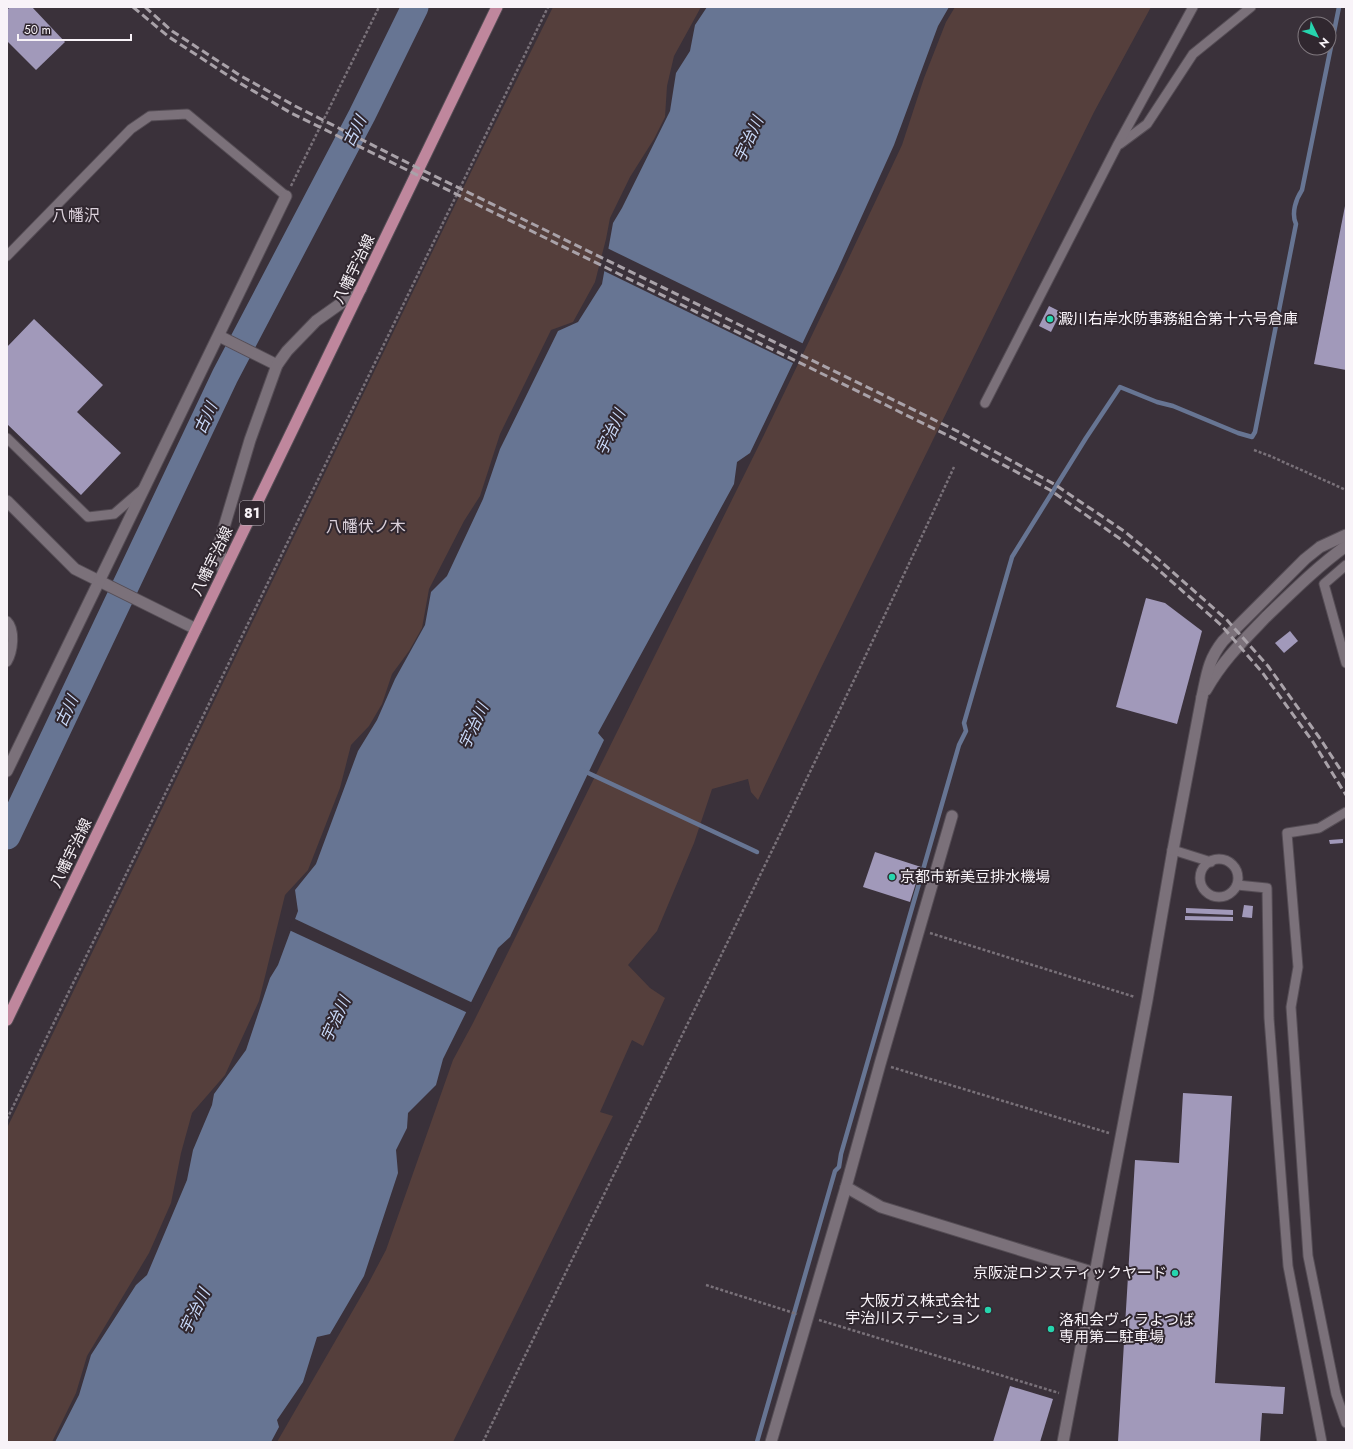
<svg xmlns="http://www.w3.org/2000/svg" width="1353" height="1449" font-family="Jost,'Noto Sans JP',sans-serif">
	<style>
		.green { fill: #553f3c }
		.water { fill: #677593 }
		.pier { fill: #3a313a }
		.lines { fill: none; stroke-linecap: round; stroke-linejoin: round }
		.stream { stroke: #677593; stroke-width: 4.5 }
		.river { stroke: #677593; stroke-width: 27 }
		.building { fill: #a199ba }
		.service-casing { stroke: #554d55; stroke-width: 11 }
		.minor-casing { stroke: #554d55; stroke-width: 13 }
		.tertiary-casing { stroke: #554d55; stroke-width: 13 }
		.primary-casing { stroke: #554d55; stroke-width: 13 }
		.path { stroke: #797179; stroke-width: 2.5; stroke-dasharray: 3 2; stroke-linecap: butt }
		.service { stroke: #7b717a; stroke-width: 9 }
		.minor { stroke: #7b717a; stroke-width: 11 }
		.tertiary { stroke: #7b717a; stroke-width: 11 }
		.primary { stroke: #bf879d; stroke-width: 11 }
		.rail { stroke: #a9a2a9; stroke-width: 3; stroke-dasharray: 8 4; stroke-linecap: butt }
		.poi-dot { fill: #26d5ae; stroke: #30272f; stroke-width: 1.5 }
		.labels { text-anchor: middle; stroke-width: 4; stroke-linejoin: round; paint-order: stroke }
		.shield { fill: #30272f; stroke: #bcb6bc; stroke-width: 1 }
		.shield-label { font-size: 14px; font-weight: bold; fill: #f8f3f8 }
		.street-label { font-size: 15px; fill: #f8f3f8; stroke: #30272f }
		.poi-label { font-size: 15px; fill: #f8f3f8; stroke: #30272f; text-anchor: start }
		.water-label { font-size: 16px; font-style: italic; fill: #c9d9f9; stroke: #30272f }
		.neighbourhood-label { font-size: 16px; fill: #d9cfd9; stroke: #30272f }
	</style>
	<rect width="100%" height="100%" fill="#3a313a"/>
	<g class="green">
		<polygon points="553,7 701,7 674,56 667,86 665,117 654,139 630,177 610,218 606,239 595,282 573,322 551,330 500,434 480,496 464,521 429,589 422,628 409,651 392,674 382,704 369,726 351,745 340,788 308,870 285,895 259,1001 225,1075 192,1113 181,1153 171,1203 149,1253 87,1356 76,1393 52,1442 7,1442 7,1128 473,168"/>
		<polygon points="955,7 1151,7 1094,112 819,672 758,800 751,792 748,779 712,789 694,843 657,931 628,965 650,988 665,998 643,1046 632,1040 600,1112 613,1116 453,1442 277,1442 367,1286 386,1250 453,1060 473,1023 762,439 837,283 902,145 924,78 946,22"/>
	</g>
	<polygon class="water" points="707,7 949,7 938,26 894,145 838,269 750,453 737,462 734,484 598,733 604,740 510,937 498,948 443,1059 436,1085 408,1113 407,1128 396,1150 398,1173 364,1276 330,1334 317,1337 303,1382 277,1420 279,1427 271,1442 55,1442 79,1395 91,1355 136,1285 147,1275 187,1180 193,1150 212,1105 214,1094 246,1050 270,978 278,965 298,911 295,890 316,864 358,751 377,720 395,679 425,625 431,592 447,576 483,499 500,449 558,331 578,322 602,284 613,223 622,208 670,111 676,73 690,51 695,25"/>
	<g class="pier">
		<polygon points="607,248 804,344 795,364 602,270"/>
		<polygon points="293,918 473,1003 468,1013 289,930"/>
	</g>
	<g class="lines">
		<g class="stream">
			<polyline points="584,771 757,852"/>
			<path d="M757,1442l78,-271 4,-4 2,-13 118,-409 7,-14 -2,-8 48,-166 74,-119 34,-51 37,15 16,4 65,27 14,4 3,-5 41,-208c-5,-11 0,-25 6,-34l37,-183"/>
		</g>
		<polyline class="river" points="7,836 225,376 362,115 415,7"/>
	</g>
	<g class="building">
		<polygon points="10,7 32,7 65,42 36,70 7,41 7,10"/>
		<polygon points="1345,206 1346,206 1346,370 1314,364"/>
		<polygon points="1049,306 1061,312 1051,332 1039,326"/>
		<polygon points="34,319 103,385 77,412 121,453 81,495 7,424 7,347"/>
		<polygon points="1146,598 1165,603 1202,631 1177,724 1116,707"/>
		<polygon points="1290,631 1298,641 1284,653 1275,643"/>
		<polygon points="1343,839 1343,843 1330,844 1329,840"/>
		<polygon points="875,852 921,867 910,902 863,887"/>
		<polygon points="1244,905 1253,906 1252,918 1242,917"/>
		<polygon points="1186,908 1233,910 1233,915 1186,913"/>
		<polygon points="1185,916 1233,917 1233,921 1185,920"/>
		<polygon points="1183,1093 1232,1096 1215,1383 1285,1387 1283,1414 1262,1413 1260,1442 1118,1442 1135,1160 1179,1163"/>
		<polygon points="1010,1386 1053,1399 1040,1442 993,1442"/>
	</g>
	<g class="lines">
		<defs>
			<g id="service">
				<polyline points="1120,144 1147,124 1193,54 1251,7"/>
				<polyline points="7,256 131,129 150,116 187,114 286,196"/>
				<polyline points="985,403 1117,146 1193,7"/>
				<polyline points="7,438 88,517 114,514 143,489"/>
				<polyline points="1346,565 1324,584 1346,663"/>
				<path d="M7,621c9,9 6,31 0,41"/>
				<polyline points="1346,812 1319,828 1287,833 1298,967 1291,1007 1308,1256 1336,1394 1346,1423"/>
				<polyline points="1173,850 1211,862"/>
				<circle cx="1219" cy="878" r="19"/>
				<polyline points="1237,885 1267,888 1269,1018 1288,1266 1322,1442"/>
			</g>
			<g id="minor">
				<polyline points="219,336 277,365"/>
				<polyline points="7,501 75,569 196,629"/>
				<polyline points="223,571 219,544 250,440 277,365 287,351 316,321 361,289"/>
				<path d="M1206,690c17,-30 37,-49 60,-73 26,-25 51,-50 80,-71"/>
				<path d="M1202,697c5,-23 6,-37 21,-56l82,-82 15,-12 26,-12"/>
				<polyline points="7,771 286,196"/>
				<polyline points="846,1187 881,1207 1095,1273"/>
				<polyline points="771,1442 846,1187 880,1064 952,816"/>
				<polyline points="1063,1442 1147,1000 1173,850"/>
			</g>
			<polyline id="tertiary" points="1173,850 1202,697"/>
			<polyline id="primary" points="7,1020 497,7"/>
		</defs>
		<use href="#service" class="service-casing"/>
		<use href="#minor" class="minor-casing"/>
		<use href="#tertiary" class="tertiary-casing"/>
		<use href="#primary" class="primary-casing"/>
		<g class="path">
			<polyline points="291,186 379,7"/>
			<polyline points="1254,450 1270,456 1346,490"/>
			<polyline points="930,933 1135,997"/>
			<polyline points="891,1067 1109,1133"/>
			<polyline points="7,1119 548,7"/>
			<polyline points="706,1285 797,1314"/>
			<polyline points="819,1320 1059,1393"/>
			<path d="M483,1442c158,-325 320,-648 471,-975"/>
		</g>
		<use href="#service" class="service"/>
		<use href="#minor" class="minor"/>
		<use href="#tertiary" class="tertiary"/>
		<use href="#primary" class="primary"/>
		<g class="rail">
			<polyline points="133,7 169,37 238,82 291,113 955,439 1050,490 1119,538 1153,565 1221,625 1262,672 1313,742 1346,795"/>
			<polyline points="145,7 172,31 241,76 295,106 418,168 959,432 1054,484 1124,531 1158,559 1227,620 1268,666 1319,737 1346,778"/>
		</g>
	</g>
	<g class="poi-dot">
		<circle cx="1050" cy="319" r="4"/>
		<circle cx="892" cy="877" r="4"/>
		<circle cx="1175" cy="1273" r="4"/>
		<circle cx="988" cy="1310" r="4"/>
		<circle cx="1051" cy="1329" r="4"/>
	</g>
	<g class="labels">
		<rect class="shield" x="240" y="501" width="24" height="24" rx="3"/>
		<g class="shield-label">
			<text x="252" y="518">81</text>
		</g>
		<g class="street-label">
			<text transform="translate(354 269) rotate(-64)" y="5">八幡宇治線</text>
			<text transform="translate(212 561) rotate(-64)" y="5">八幡宇治線</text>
			<text transform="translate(71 853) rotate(-64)" y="5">八幡宇治線</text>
		</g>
		<g class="poi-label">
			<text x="1058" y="324">澱川右岸水防事務組合第十六号倉庫</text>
			<text x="900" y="882">京都市新美豆排水機場</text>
			<text x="1167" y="1278" text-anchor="end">京阪淀ロジスティックヤード</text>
			<text x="980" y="1306" text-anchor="end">大阪ガス株式会社<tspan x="980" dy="17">宇治川ステーション</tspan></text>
			<text x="1059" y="1325">洛和会ヴィラよつば<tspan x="1059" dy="17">専用第二駐車場</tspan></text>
		</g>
		<g class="water-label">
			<text transform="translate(354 131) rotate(-63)" y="6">古川</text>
			<text transform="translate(748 139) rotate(-65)" y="6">宇治川</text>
			<text transform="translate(205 418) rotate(-65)" y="6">古川</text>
			<text transform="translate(610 432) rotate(-65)" y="6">宇治川</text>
			<text transform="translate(66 711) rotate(-65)" y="6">古川</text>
			<text transform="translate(473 726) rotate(-65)" y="6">宇治川</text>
			<text transform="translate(335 1019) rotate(-65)" y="6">宇治川</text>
			<text transform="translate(194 1311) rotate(-64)" y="6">宇治川</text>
		</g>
		<g class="neighbourhood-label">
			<text x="76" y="221">八幡沢</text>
			<text x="366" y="532">八幡伏ノ木</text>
		</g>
	</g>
	<rect width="1353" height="1449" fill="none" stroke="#f8f3f8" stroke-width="16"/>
	<g transform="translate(1317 36) rotate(133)"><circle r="19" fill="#30272f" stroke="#80797f"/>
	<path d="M0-3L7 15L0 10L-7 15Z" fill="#26d5ae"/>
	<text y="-6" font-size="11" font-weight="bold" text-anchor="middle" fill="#f8f3f8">N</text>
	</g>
	<path d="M18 34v6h113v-6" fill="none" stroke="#f8f3f8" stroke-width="2"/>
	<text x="24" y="34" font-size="12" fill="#f8f3f8" stroke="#30272f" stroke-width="3" paint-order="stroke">50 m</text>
</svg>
